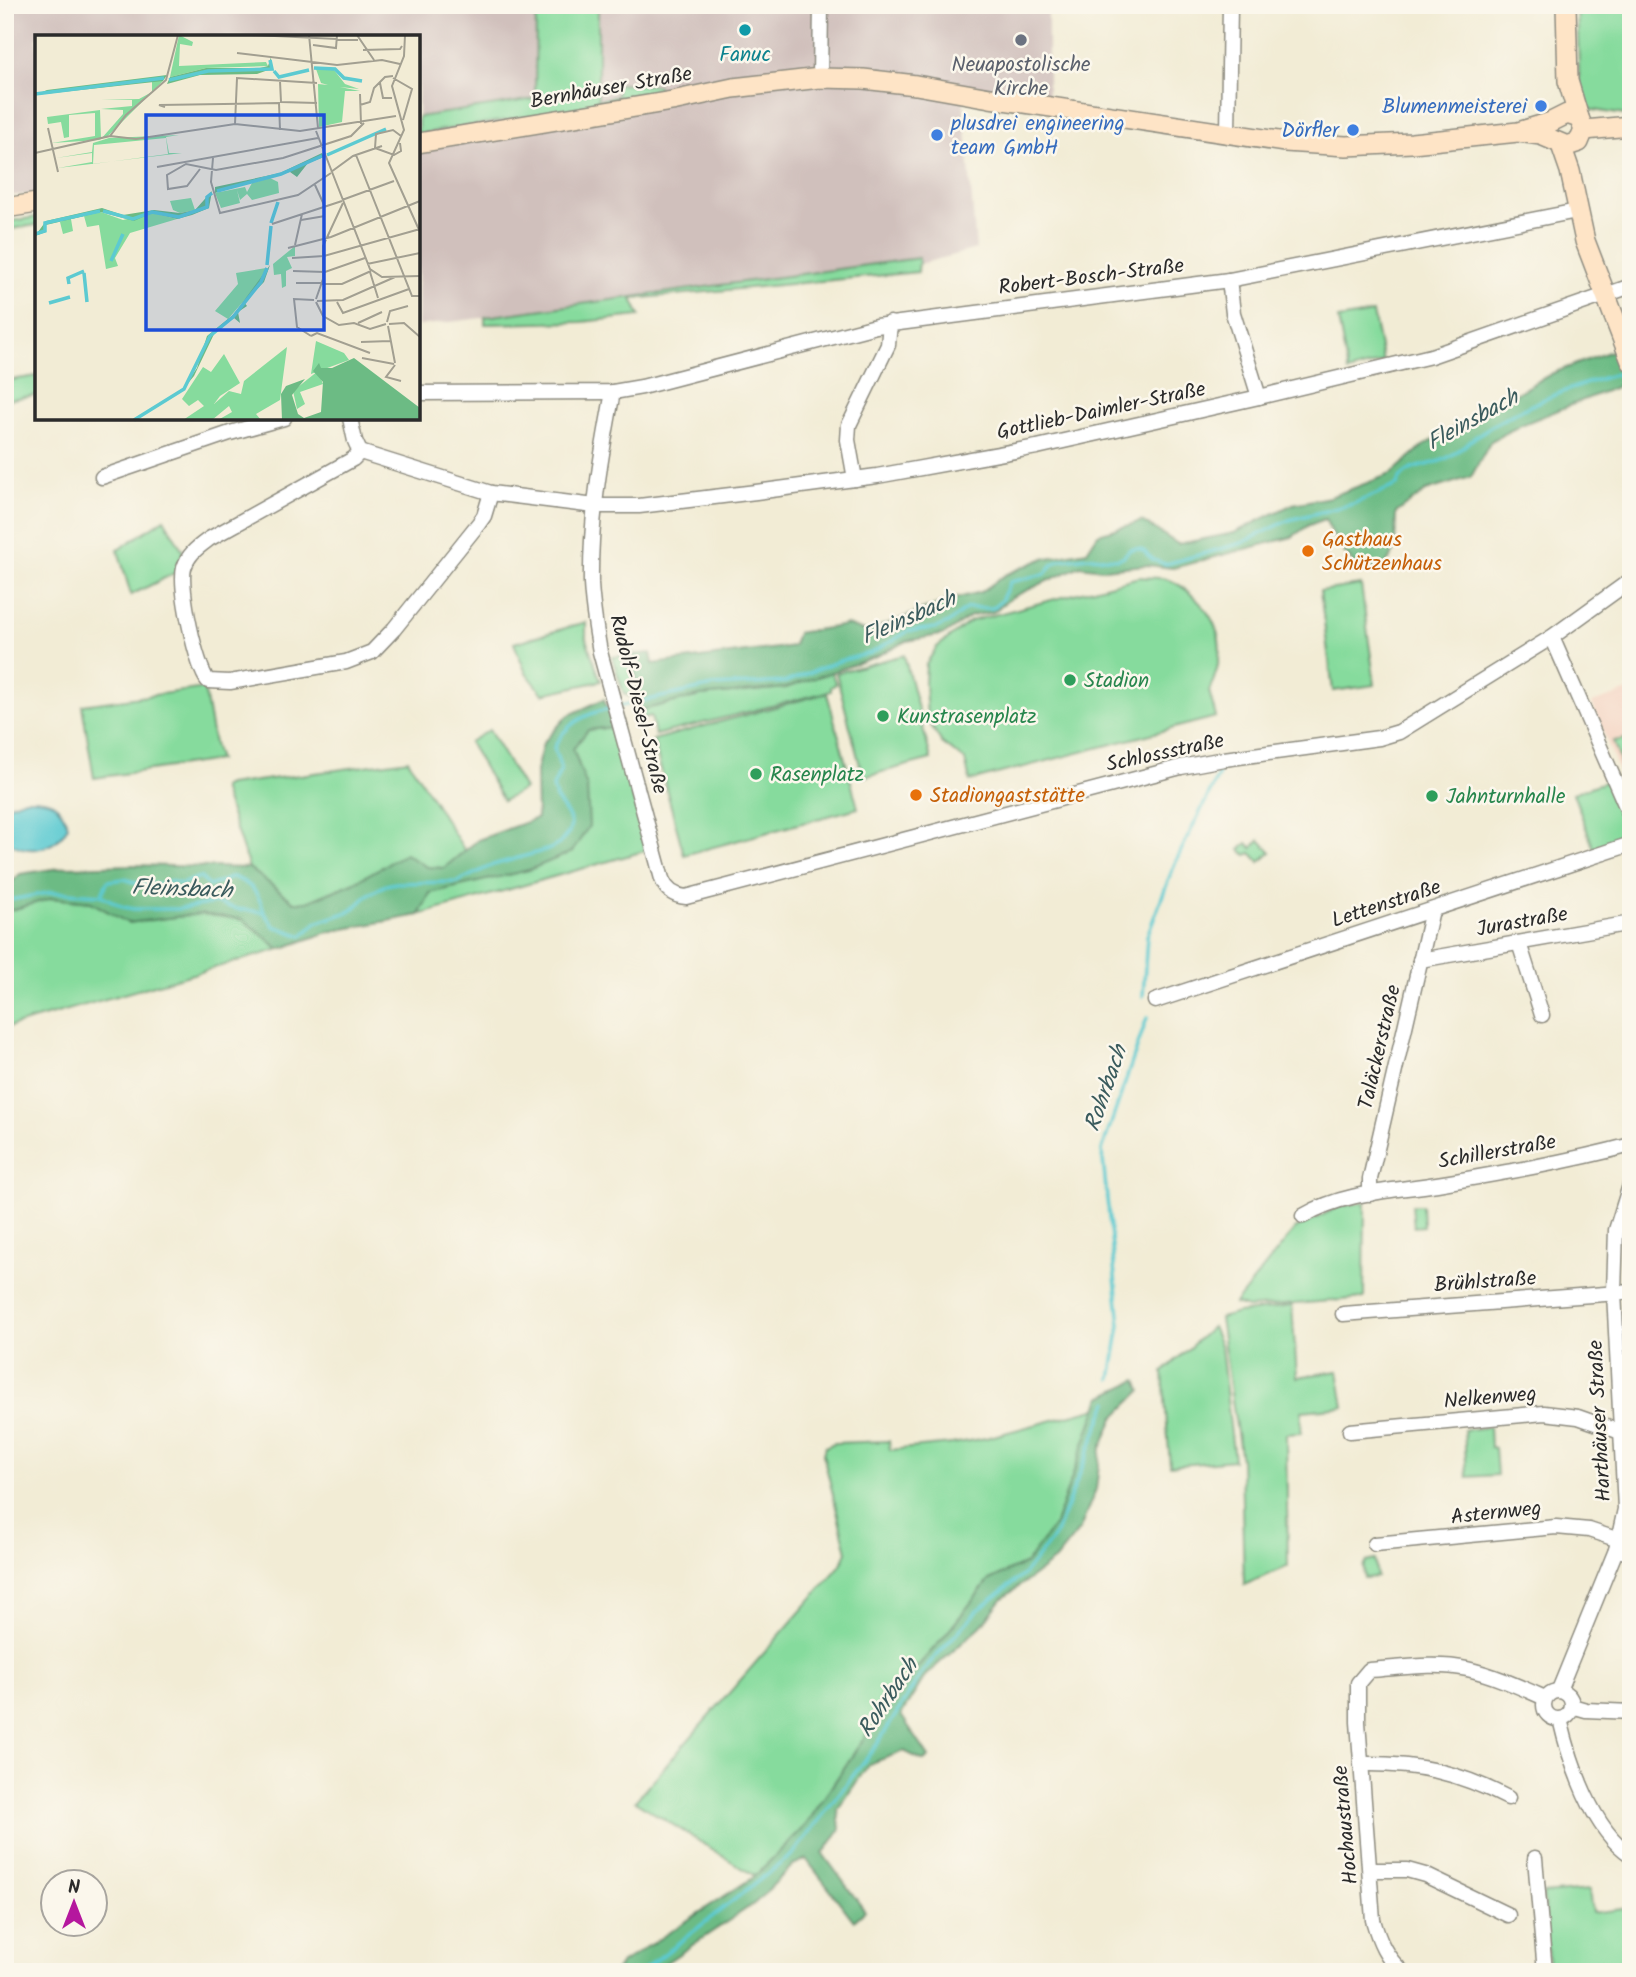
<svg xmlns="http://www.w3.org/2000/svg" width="1636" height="1977" font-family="Kalam,sans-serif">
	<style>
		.built { fill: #f4d3c1 }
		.industrial { fill: #d0c0bc }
		.green { fill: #86db9d; stroke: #588364; stroke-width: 2 }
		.forest { fill: #6cbb84; stroke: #4c7358; stroke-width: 2 }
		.water { fill: #5ccad1; stroke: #447a7e; stroke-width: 2 }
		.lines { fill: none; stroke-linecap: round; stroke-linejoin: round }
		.stream { stroke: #5ccad1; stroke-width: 3.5 }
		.street-casing { stroke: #8e8c80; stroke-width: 17 }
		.secondary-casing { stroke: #8e8c80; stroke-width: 22 }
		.street { stroke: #fff; stroke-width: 14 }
		.secondary { stroke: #fee4c6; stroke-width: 19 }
		.culture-dot { fill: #0f9aa8; stroke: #fbf7ec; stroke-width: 2.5 }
		.worship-dot { fill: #6b7280; stroke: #fbf7ec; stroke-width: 2.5 }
		.shop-dot { fill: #3f7fe0; stroke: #fbf7ec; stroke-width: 2.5 }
		.food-dot { fill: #e8710a; stroke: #fbf7ec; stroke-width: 2.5 }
		.leisure-dot { fill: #2e9e5b; stroke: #fbf7ec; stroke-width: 2.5 }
		.labels { text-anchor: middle; stroke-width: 5; stroke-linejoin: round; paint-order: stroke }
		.culture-label { font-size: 21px; fill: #0d838f; stroke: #fbf7ec }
		.worship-label { font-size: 21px; fill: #5b616d; stroke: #fbf7ec }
		.street-label { font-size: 21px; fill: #2b2b2b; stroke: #fbf7ec }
		.shop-label { font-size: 21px; fill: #366cbe; stroke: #fbf7ec; text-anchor: end }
		.food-label { font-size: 21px; fill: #c56008; stroke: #fbf7ec; text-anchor: start }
		.leisure-label { font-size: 21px; fill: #27864d; stroke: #fbf7ec; text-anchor: start }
		.water-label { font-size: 23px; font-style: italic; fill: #3a5b5d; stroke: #fbf7ec }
		.inset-river { fill: none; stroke: #5ccad1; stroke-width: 3.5 }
		.inset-road { fill: none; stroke: #a29f91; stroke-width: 2 }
		.view { fill: #1d4ed8; fill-opacity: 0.15; stroke: #1d4ed8; stroke-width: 3.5 }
		.inset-edge { fill: none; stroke: #2b2b2b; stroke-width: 3.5 }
	</style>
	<rect width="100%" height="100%" fill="#fbf7ec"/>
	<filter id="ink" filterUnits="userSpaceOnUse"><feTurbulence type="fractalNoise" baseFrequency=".0143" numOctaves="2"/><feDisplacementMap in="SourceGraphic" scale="14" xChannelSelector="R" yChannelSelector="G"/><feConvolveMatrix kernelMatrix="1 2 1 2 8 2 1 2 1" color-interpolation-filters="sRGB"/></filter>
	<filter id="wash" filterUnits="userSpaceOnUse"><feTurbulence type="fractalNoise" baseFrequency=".00686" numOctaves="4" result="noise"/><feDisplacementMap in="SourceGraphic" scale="28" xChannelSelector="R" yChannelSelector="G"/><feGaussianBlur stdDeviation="1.57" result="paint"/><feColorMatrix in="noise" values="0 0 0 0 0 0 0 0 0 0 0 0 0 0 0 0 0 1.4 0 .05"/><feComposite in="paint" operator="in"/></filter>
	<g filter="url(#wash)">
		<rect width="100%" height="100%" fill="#f2ecd5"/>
		<polygon class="built" points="1631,690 1631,768 1619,772 1592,703"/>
		<polygon class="industrial" points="5,5 1048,5 1048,106 963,94 976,249 920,264 853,275 631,299 418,326 418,37 37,37 37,194 5,196"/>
		<g class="green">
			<polygon points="536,5 598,5 598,100 617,96 617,84 658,85 659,96 418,134 418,117 535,99"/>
			<polygon points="1577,5 1631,5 1631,116 1587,109 1580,102"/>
			<polygon points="37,217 37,225 5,230 5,222"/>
			<polygon points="919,258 918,272 632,299 640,316 581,322 485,324 485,317"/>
			<polygon points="1373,313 1383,362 1348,372 1338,319"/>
			<polygon points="37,376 37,395 5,400 5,381"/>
			<polygon points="164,519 183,551 175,573 131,595 118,550"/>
			<path d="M1139,577c8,1 19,0 27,2 11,3 20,10 28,18 30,28 32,58 15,94l7,26 -246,64 -5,-21 -23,-17 -15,-24 -2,-36 1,-19 11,-17 34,-26z"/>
			<polygon points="1361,585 1375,685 1333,691 1320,591"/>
			<polygon points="586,622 586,639 601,681 543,694 525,671 514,643"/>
			<polygon points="629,655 636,677 634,698 624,694 612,657"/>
			<polygon points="904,655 931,759 863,777 836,673"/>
			<polygon points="831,671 836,684 831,687 831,691 655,735 651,716 635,720 633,712 700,696 786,688"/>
			<polygon points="204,688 214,744 219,760 94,778 82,705"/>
			<polygon points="827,693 858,808 684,855 653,740"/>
			<polygon points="613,727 648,850 419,915 430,893 528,870 572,852 587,787 573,749 588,730"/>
			<polygon points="489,730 524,789 503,801 469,742"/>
			<polygon points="1631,738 1631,763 1622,766 1613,741"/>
			<polygon points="408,760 465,851 444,868 427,867 405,855 353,883 307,902 294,902 249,868 222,788 228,785"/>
			<polygon points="1610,780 1631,837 1594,849 1573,793"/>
			<polygon points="1260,840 1271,852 1260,862 1251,853 1246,855 1240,850 1247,843 1252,848"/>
			<polygon points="52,898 91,902 128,923 200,914 242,919 280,949 5,1028 5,912"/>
			<polygon points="1365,1202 1364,1298 1248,1308 1235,1304 1295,1229 1338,1207"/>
			<polygon points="1412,1205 1422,1205 1423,1226 1414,1227"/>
			<polygon points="1292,1306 1297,1377 1338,1371 1344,1407 1302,1411 1301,1433 1286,1434 1288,1566 1244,1585 1241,1460 1220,1318 1238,1313"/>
			<polygon points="1212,1327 1221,1347 1234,1460 1170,1466 1163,1372"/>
			<polygon points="1098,1408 1056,1524 1026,1563 989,1580 943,1638 894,1693 806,1825 755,1876 635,1801 840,1566 847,1552 823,1454 825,1447 834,1443 889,1441 890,1450 952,1444 986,1438"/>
			<polygon points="1489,1427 1490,1447 1495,1448 1497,1475 1467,1477 1464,1430"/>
			<polygon points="1375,1560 1377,1577 1364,1578 1363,1567 1366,1562"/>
			<polygon points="1589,1890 1592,1913 1631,1908 1631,1972 1549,1972 1543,1894"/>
		</g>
		<g class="forest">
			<polygon points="1619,348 1631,381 1521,425 1491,441 1471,477 1426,491 1396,513 1395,550 1384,568 1357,567 1338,545 1325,519 1309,525 1292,537 1173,568 1146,565 1103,569 1080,566 1012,597 993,612 971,616 945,634 907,641 875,657 786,688 700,696 633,712 636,677 629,655 651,653 653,664 793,646 797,633 847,625 866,632 946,601 981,592 1005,575 1042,559 1087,551 1098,534 1142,521 1178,544 1234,533 1293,504 1330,497 1391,474 1423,446 1478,414 1553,373"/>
			<polygon points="604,699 613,727 588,730 573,749 587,787 589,826 572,852 529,870 430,893 419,915 328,932 280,949 242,919 200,914 128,923 91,902 52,898 5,912 5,883 11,883 20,874 67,867 133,865 249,868 294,902 307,902 353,883 405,854 427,867 444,868 478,840 537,818 536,771 543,743 567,716"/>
			<polygon points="1137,1380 1141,1391 1114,1418 1101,1448 1096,1489 1080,1529 1055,1560 1002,1599 981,1626 926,1675 901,1715 929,1757 924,1761 904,1751 869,1764 838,1809 840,1829 823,1854 865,1911 854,1921 806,1859 793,1865 755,1903 652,1972 614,1972 621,1964 755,1876 806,1825 894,1693 943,1638 989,1580 1026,1563 1055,1524 1101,1397"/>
		</g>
		<path class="water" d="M25,799c25,-1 35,3 43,27 -12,24 -39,30 -61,15l-2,-34z"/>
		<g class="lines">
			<g class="stream">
				<path d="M620,706l93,-20 73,-4 53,-21 32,-8 38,-22 27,-3 12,-5 19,-15h26l8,-7 9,-19 35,-8 8,-10 9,-4 28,-3 28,2 6,-3 5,-6c17,-4 14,3 25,10 4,2 8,3 12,4l76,-21 47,-23 64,-16 44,-19c7,-22 33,-17 50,-27 13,-7 23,-18 35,-26 41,-26 88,-45 135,-58"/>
				<path d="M101,895l7,-14 17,-2 17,6 19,-1 9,-3 11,3 19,-7 9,9 24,-9c19,7 25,15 31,35"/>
				<path d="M5,901l47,-9 49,3 22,12 11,2h45l36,-6 22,6 27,3 10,14 28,10 14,-13 35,-12 18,-17 17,-9 10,-2 61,-1 36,-17 57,-16 9,-5 10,-12 2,-7 -2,-8 -13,-19 -3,-11 8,-18 -7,-21c11,-25 33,-35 58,-40"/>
				<polyline points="1143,996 1147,936 1175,863 1219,774"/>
				<polyline points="1111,1379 1120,1325 1102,1150 1147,1018"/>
				<polyline points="641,1972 793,1854 878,1743 925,1668 977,1611 1022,1576 1055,1536 1108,1402"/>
			</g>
		</g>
	</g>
	<g filter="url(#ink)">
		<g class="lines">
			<defs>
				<g id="street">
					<polyline points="820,78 821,5"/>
					<polyline points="1228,133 1230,5"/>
					<polyline points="1229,280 1233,313 1259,397"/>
					<path d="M613,392c-12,63 -23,126 -22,191 1,23 5,46 9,69l62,227c4,11 12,17 24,18l495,-130 43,-8 155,-21 20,-6 153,-95 79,-57"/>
					<polyline points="418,393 613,392 642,387 876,326 1229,280 1577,211"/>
					<polyline points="350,418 355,441 360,452"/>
					<polyline points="360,452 491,493 595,506 639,506 756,492 877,476 1037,447 1259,397 1431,356 1631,286"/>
					<path d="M360,452l-7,7 -144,80c-12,9 -21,15 -25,29 -5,19 12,98 24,113l22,1 116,-20 26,-10 22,-23 85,-106 5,-7 7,-23"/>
					<polyline points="102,477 230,433 284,418"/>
					<polyline points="855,479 848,440 849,425 888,345 890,323"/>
					<polyline points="1552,637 1631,818"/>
					<polyline points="1519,943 1542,1015"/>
					<polyline points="1420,960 1626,924 1631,926"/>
					<polyline points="1155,1001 1631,844"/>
					<polyline points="1370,1194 1370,1179 1432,910"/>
					<path d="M1303,1216c40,-24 88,-25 134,-32 65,-11 130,-22 194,-39"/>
					<polyline points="1343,1314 1631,1292"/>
					<polyline points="1350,1431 1544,1413 1578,1417 1626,1434"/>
					<polyline points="1375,1544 1556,1527 1589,1530 1619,1540"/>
					<polyline points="1616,1550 1631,1553"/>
					<polyline points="1559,1690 1616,1550 1625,1509 1614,1292 1616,1230 1631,1182"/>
					<circle cx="1558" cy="1705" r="14"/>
					<polyline points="1572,1706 1586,1710 1631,1712"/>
					<path d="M1560,1719c10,43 32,111 71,136"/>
					<path d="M1361,1764c56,-1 97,8 147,34"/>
					<polyline points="1535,1858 1545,1972"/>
					<polyline points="1370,1870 1407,1870 1425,1875 1508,1915"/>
					<path d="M1403,1972c-17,-14 -24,-31 -30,-52l-15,-198v-39l11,-13c32,-2 66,-8 98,-1 27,6 53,18 78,29"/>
				</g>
				<g id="secondary">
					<polyline points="1566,5 1568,81 1579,118"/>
					<polyline points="1584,130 1631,126"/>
					<polyline points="418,143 672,101 733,88 820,78 863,79 916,85 990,98 1285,142 1346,146 1412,143 1518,132 1551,122 1567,114 1579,118 1584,130 1579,142 1567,146 1541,135 1518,132"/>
					<polyline points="1561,145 1570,171 1585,241 1631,361"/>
					<polyline points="5,208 37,203"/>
				</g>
			</defs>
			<use href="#street" class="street-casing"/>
			<use href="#secondary" class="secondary-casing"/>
			<use href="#street" class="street"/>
			<use href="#secondary" class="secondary"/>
		</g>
	</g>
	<circle class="culture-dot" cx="745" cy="30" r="7"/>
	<circle class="worship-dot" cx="1021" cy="40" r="7"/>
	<g class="shop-dot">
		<circle cx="1541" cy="106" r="7"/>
		<circle cx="1353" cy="130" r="7"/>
		<circle cx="937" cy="135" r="7"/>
	</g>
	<g class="food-dot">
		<circle cx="1308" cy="551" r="7"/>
		<circle cx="916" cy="795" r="7"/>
	</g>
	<g class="leisure-dot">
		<circle cx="1070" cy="680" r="7"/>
		<circle cx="883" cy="716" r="7"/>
		<circle cx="756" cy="774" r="7"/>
		<circle cx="1432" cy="796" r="7"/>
	</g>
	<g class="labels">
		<g class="culture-label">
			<text x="745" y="61">Fanuc</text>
		</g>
		<g class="worship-label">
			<text x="1021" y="71">Neuapostolische<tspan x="1021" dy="24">Kirche</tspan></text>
		</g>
		<g class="street-label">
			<text transform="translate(611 87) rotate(-10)" y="7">Bernhäuser Straße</text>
			<text transform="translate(1091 276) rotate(-7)" y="7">Robert-Bosch-Straße</text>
			<text transform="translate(1101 410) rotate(-12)" y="7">Gottlieb-Daimler-Straße</text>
			<text transform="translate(639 704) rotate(76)" y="7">Rudolf-Diesel-Straße</text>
			<text transform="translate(1165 752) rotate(-12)" y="7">Schlossstraße</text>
			<text transform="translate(1386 903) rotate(-18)" y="7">Lettenstraße</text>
			<text transform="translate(1522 921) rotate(-10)" y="7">Jurastraße</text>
			<text transform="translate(1379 1047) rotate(-77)" y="7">Taläckerstraße</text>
			<text transform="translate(1497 1151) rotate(-10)" y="7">Schillerstraße</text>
			<text transform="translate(1485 1281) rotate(-4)" y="7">Brühlstraße</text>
			<text transform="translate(1490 1397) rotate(-5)" y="7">Nelkenweg</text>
			<text transform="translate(1599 1421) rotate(-93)" y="7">Harthäuser Straße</text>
			<text transform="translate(1496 1512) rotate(-6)" y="7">Asternweg</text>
			<text transform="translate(1345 1825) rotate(-95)" y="7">Hochaustraße</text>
		</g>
		<g class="shop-label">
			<text x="1527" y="113">Blumenmeisterei</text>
			<text x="951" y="130" text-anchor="start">plusdrei engineering<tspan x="951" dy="24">team GmbH</tspan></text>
			<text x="1339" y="137">Dörfler</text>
		</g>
		<g class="food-label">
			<text x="1322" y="546">Gasthaus<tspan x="1322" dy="24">Schützenhaus</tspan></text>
			<text x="930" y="802">Stadiongaststätte</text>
		</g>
		<g class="leisure-label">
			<text x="1084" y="687">Stadion</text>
			<text x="897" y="723">Kunstrasenplatz</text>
			<text x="770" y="781">Rasenplatz</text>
			<text x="1446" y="803">Jahnturnhalle</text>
		</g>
		<g class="water-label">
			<text transform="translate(1472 419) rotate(-29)" y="8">Fleinsbach</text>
			<text transform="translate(908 617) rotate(-24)" y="8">Fleinsbach</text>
			<text transform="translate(182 888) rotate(2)" y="8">Fleinsbach</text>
			<text transform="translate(1105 1088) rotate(-71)" y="8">Rohrbach</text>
			<text transform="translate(887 1697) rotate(-56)" y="8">Rohrbach</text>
		</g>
	</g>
	<g transform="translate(35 35)">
		<rect width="385" height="385" fill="#f2ecd5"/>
		<path d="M144,0l14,7 -1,4 -12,-2 -1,22 87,-4 2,4 -62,2 -36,9zM281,34l18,1 11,14 14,5 -19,-2 20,4h-15l-3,31 -23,5 -1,-43 10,1 -7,-2zM117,46h11l-55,55 -9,4 -47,3 43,-7v-23l-26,2v22l-5,1 -3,-16 -13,2 -1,-7 53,-7 1,29 22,-25v-4l-22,-1 31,-3v-6h-31l38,-1 13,-7zM144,100l-13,2 3,16h13l-124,15 34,-6v-9l-36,5 36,-6 1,-9 16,-5zM131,103l2,16 -75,10 1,-19zM235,143l8,4 1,11 -27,7 -5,-6 -7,6 -3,-10 3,13 -19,5 -6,-15 30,-6 2,5 5,-9zM156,163l4,12 -15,3 -7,-3 -3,-9zM66,177l22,8 29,-7 25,6 -47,14 -15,25 3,8 -12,3 -7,-44 -12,2 -3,-11 -13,3 2,12 -10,3 -3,-12 9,-4zM260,211v10l-8,1 5,11 -6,3v15l-4,2 -1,-14 -7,1 -1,-11zM231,233l-5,13 -33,38 -13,-8 23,-27 -2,-11zM281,306l28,12 5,7 -38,14zM252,312l-7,53 -24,14 5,6h-43l14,-8 -3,-6 -17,14h-29l21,-14 -6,-6 -9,6 -7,-7 21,-32 8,5 13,-18 16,29 -20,13 -6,8 15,-13 12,3 3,-13zM283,336l5,13 -23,8 5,12 -8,5 -4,-18z" fill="#86db9d" fill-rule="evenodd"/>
		<path d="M236,22v12l-14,5 -57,1 -33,9 3,-7 36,-9h54l8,-2zM132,40l-4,6 -128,14 12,-5zM287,118l2,4 -16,6 -11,14 -7,-5 -26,5 -49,16v-6l65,-14zM177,156l-3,17 -17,7 -15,4 -25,-6 -18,8 -33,-9 -55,13v7l-11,4 11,-15 56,-13 21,7 31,-5 26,3 15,-3zM235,230l-6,17 -20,20 3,4 -9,6 2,11 -6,-5 -19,14 -21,44 -15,18 18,-26 10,-32 27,-22zM319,323l66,50v12h-138l-1,-26 5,-8 19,-7 -13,16 6,19 6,4 17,-6 2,-30 -10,-11 6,-8 2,5h11z" fill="#6cbb84"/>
		<path class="inset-river" d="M279,33l21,1 9,9 18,3M239,36l5,6 30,-7M134,45l39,-9 64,-2 -2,-9M0,59l129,-16M292,120l59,-26M182,156l64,-17 41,-18M68,176l30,8 19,-7 27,5 28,-10v-10l5,-4M236,188l7,-21M0,199l10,-3v-8l55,-12M76,226l12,-27M232,230l4,-39M49,238l3,29M34,249l-1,-6 16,-7M14,268l21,-6M99,385l50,-31 26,-53 23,-19 28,-35 6,-14"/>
		<path class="inset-road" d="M217,0l106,5M274,0l9,93M322,0l17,25M370,0l-1,21 -12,30 12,44 -15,33 31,69M278,10l23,3 1,-13M328,15l37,-1 2,-3M202,18l100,12 45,-5 18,4M358,43l19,11 -9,31M245,46l1,21 36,1M345,48l3,15h9M325,59l1,30M325,70l10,-3 4,-14 11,-11 8,-1M130,72l-6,-2 120,-2 1,27M200,89l2,-46 80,5M13,93l10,44M281,96l54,138 12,8 38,-1M75,101l26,3 99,-15 65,7 96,-15M340,113l1,-14 17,-4 8,6M340,113l19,7 7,-4 -1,-8M0,118l75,-17 16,-21 40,-35 12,-45M321,120l56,141h8M178,123l-2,24 9,31 78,-18 33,-22M122,132l161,-29M165,134l-13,17 -19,3 -1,-14 19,-11 30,6 67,-12 68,-22 13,-13M296,137l22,-16 29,-10M280,150l10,22M307,165l52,-19M266,185l24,-4M237,189l70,-23M260,210l7,-31M253,213l43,-11 89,-36M257,223l32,-2 96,-27M332,229l53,-11M258,236l32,1 40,-14M335,237l8,26M261,248h26M287,249h20l29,-13M281,264l7,-20v-33l20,-43M282,266l26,-1 52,-23M281,267l7,14 16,9 15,-2 16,6 16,-5M302,267l6,11 66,-24M352,287l3,-11 18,-5M323,288l24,-11M354,289l15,-1 16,14M353,291l7,37M276,301l-14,-9 -3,-28 20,1M276,301l6,-3 53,20M326,307l29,-1M327,323l32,6M360,330l-9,12 15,4"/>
		<path class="view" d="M111,80h178v215h-178z"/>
		<rect width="385" height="385" class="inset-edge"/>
	</g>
	<rect width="1636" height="1977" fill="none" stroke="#fbf7ec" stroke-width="28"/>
	<g transform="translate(74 1903)"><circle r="33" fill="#fbf7ec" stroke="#a8a59f" stroke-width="2"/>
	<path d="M0-5L12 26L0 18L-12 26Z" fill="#b5179e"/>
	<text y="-10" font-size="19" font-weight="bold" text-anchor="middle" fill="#2b2b2b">N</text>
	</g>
</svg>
